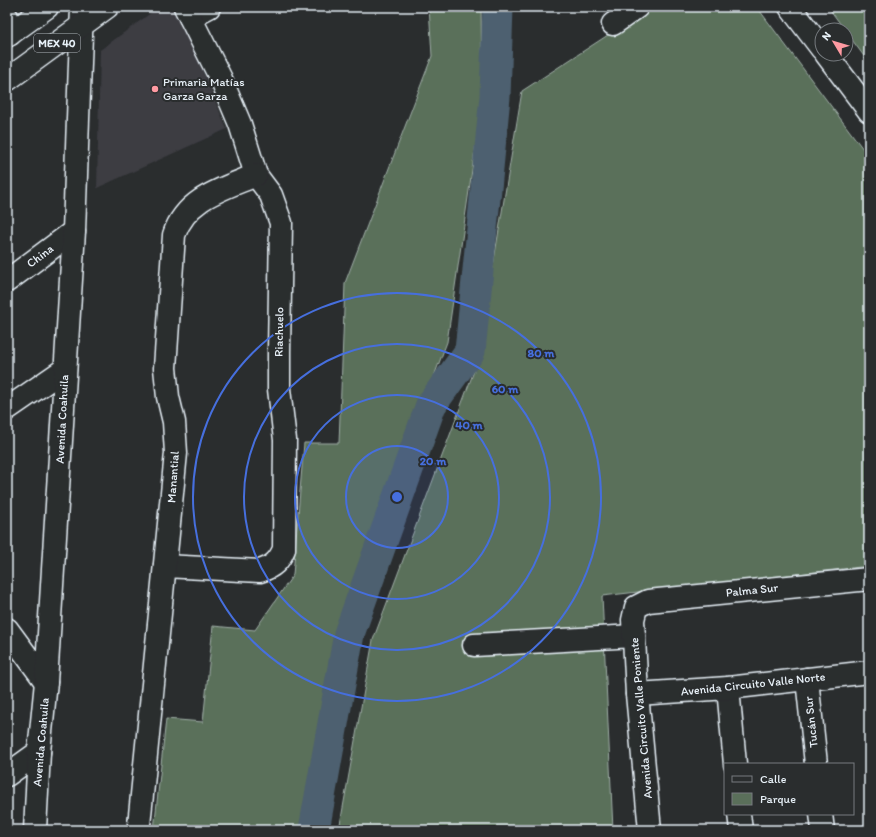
<svg xmlns="http://www.w3.org/2000/svg" width="876" height="837" font-family="Itim,sans-serif">
	<style>
		.built { fill: #3c3c42 }
		.green { fill: #5a6f5a; stroke: #a1b0a9 }
		.lines { fill: none; stroke-linecap: round; stroke-linejoin: round }
		.river { stroke: #4d606f; stroke-width: 31 }
		.minor-casing { stroke: #e8f1f8; stroke-width: 25 }
		.major-casing { stroke: #e8f1f8; stroke-width: 25 }
		.minor { stroke: #2a2d2e; stroke-width: 22 }
		.major { stroke: #2a2d2e; stroke-width: 22 }
		.ring { fill: none; stroke: #466fde; stroke-width: 2 }
		.poi-dot { fill: #ff9aa2; stroke: #2a2d2e; stroke-width: 1.5 }
		.labels { text-anchor: middle; stroke-width: 4; stroke-linejoin: round; paint-order: stroke }
		.shield { fill: #2a2d2e; stroke: #afb6bb; stroke-width: 1 }
		.shield-label { font-size: 11px; font-weight: bold; fill: #e8f1f8 }
		.poi-label { font-size: 12px; fill: #e8f1f8; stroke: #2a2d2e; text-anchor: start }
		.street-label { font-size: 12px; fill: #e8f1f8; stroke: #2a2d2e }
		.centre { fill: #466fde; stroke: #2a2d2e; stroke-width: 2 }
		.ring-label { font-size: 12px; text-anchor: middle; font-weight: bold; fill: #466fde; stroke: #2a2d2e; stroke-width: 4; stroke-linejoin: round; paint-order: stroke }
	</style>
	<rect width="100%" height="100%" fill="#2a2d2e"/>
	<filter id="ink" filterUnits="userSpaceOnUse"><feTurbulence type="fractalNoise" baseFrequency=".025" numOctaves="2"/><feDisplacementMap in="SourceGraphic" scale="8" xChannelSelector="R" yChannelSelector="G"/><feConvolveMatrix kernelMatrix="1 2 1 2 8 2 1 2 1" color-interpolation-filters="sRGB"/></filter>
	<g filter="url(#ink)">
		<polygon class="built" points="159,7 176,7 227,129 97,188 100,50"/>
		<g class="green">
			<polygon points="429,7 481,7 482,101 447,342 342,618 303,830 154,830 166,719 203,722 213,626 255,630 293,575 304,443 339,443 345,283 432,56"/>
			<polygon points="651,7 757,7 869,157 869,566 602,596 613,830 339,830 373,640 477,363 522,91"/>
			<polygon points="828,7 869,7 869,63"/>
		</g>
		<g class="lines">
			<polyline class="river" points="314,830 349,634 431,405 470,351 495,97 498,7"/>
			<defs>
				<g id="minor">
					<polyline points="790,7 822,49"/>
					<polyline points="7,17 10,34"/>
					<polyline points="190,17 209,7"/>
					<polyline points="613,24 637,7"/>
					<polyline points="826,54 869,111"/>
					<polyline points="7,281 74,231"/>
					<polyline points="7,409 65,369"/>
					<path d="M165,566l95,5c13,-4 19,-10 24,-22l1,-109 -6,-51v-37l2,-129 -10,-28 -15,-20 -16,-51 -19,-45 -36,-72"/>
					<polyline points="7,629 46,682"/>
					<polyline points="474,645 634,636"/>
					<polyline points="807,679 816,764"/>
					<polyline points="728,688 735,764"/>
					<polyline points="637,694 728,688 869,672"/>
					<polyline points="7,775 39,752"/>
					<polyline points="739,814 741,830"/>
					<polyline points="821,814 823,830"/>
					<path d="M139,825l37,-372 -2,-31 -6,-25 -3,-29 9,-133c12,-37 49,-46 82,-60"/>
					<polyline points="35,830 39,752 46,682 74,231 82,7"/>
					<polyline points="650,830 637,694 633,620 636,607 648,601 869,579"/>
				</g>
				<g id="major">
					<polyline points="7,36 47,7"/>
					<polyline points="7,80 107,7"/>
				</g>
			</defs>
			<use href="#minor" class="minor-casing"/>
			<use href="#major" class="major-casing"/>
			<use href="#minor" class="minor"/>
			<use href="#major" class="major"/>
		</g>
	</g>
	<circle cx="397" cy="497" r="51" fill="#466fde" fill-opacity=".12"/>
	<g class="ring">
		<circle cx="397" cy="497" r="51"/>
		<circle cx="397" cy="497" r="102"/>
		<circle cx="397" cy="497" r="153"/>
		<circle cx="397" cy="497" r="204"/>
	</g>
	<circle class="poi-dot" cx="155" cy="89" r="4"/>
	<g class="labels">
		<rect class="shield" x="34" y="34" width="46" height="18" rx="3"/>
		<g class="shield-label">
			<text x="57" y="47">MEX 40</text>
		</g>
		<g class="poi-label">
			<text x="163" y="86">Primaria Matías<tspan x="163" dy="14">Garza Garza</tspan></text>
		</g>
		<g class="street-label">
			<text transform="translate(40 256) rotate(-37)" y="4">China</text>
			<text transform="translate(279 332) rotate(-89)" y="4">Riachuelo</text>
			<text transform="translate(62 419) rotate(-87)" y="4">Avenida Coahuila</text>
			<text transform="translate(173 477) rotate(-86)" y="4">Manantial</text>
			<text transform="translate(752 590) rotate(-6)" y="4">Palma Sur</text>
			<text transform="translate(753 684) rotate(-6)" y="4">Avenida Circuito Valle Norte</text>
			<text transform="translate(641 718) rotate(-95)" y="4">Avenida Circuito Valle Poniente</text>
			<text transform="translate(811 722) rotate(-96)" y="4">Tucán Sur</text>
			<text transform="translate(41 742) rotate(-85)" y="4">Avenida Coahuila</text>
		</g>
	</g>
	<circle cx="397" cy="497" r="6" class="centre"/>
	<g class="ring-label">
		<text x="541" y="357">80 m</text>
		<text x="505" y="393">60 m</text>
		<text x="469" y="429">40 m</text>
		<text x="433" y="465">20 m</text>
	</g>
	<rect width="876" height="837" fill="none" stroke="#2a2d2e" stroke-width="24"/>
	<rect x="12" y="12" width="852" height="813" fill="none" stroke="#e8f1f8" stroke-width="1.5" filter="url(#ink)"/>
	<rect x="724" y="763" width="130" height="52" fill="#2a2d2e" stroke="#767b7f"/>
	<rect x="732" y="776" width="20" height="6" fill="#2a2d2e" stroke="#767b7f"/>
	<text x="760" y="783" font-size="12" fill="#e8f1f8">Calle</text>
	<rect x="732" y="793" width="20" height="12" fill="#5a6f5a" stroke="#767b7f"/>
	<text x="760" y="803" font-size="12" fill="#e8f1f8">Parque</text>
	<g transform="translate(834 42) rotate(308)"><circle r="19" fill="#2a2d2e" stroke="#767b7f"/>
	<path d="M0-3L7 15L0 10L-7 15Z" fill="#ff9aa2"/>
	<text y="-6" font-size="11" font-weight="bold" text-anchor="middle" fill="#e8f1f8">N</text>
	</g>
</svg>
